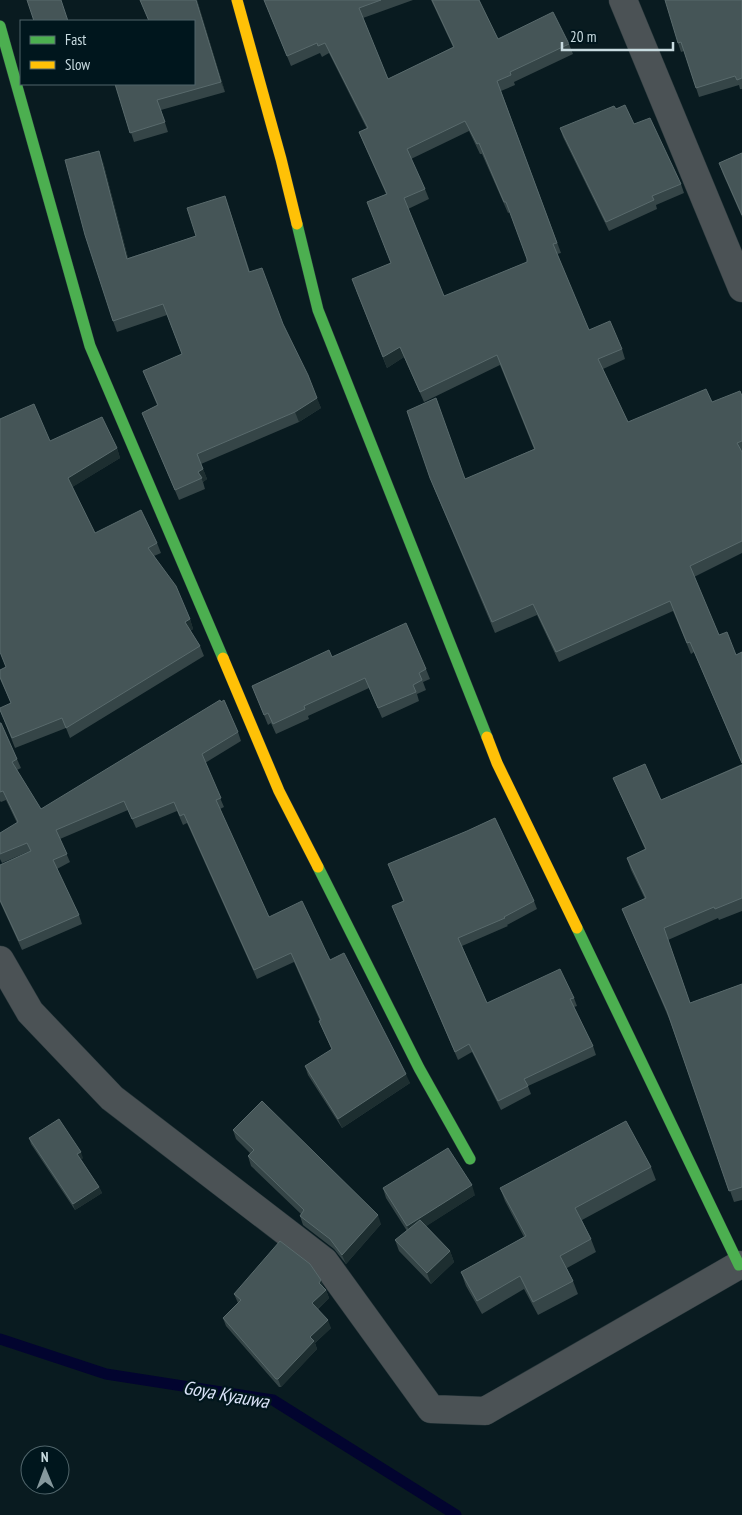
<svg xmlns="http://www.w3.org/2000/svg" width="742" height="1515" font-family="'PT Sans Narrow',sans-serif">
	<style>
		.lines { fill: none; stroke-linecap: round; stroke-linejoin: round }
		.stream { stroke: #02042f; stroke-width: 11 }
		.street-casing { stroke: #253539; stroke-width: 29 }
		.fast-casing { stroke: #253539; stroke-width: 12 }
		.slow-casing { stroke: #253539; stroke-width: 12 }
		.street { stroke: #4b5255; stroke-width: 28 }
		.fast { stroke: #4caf50; stroke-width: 11 }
		.slow { stroke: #ffc107; stroke-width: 11 }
		.wall { fill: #354547; fill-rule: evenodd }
		.shaded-wall { fill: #1d2e30 }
		.building { fill: #455557; stroke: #596a6c; fill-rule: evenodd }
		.labels { text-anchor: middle; stroke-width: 4.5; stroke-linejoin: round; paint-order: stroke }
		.water-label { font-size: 19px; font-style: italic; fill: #dbe4f9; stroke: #00161d }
	</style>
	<rect width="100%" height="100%" fill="#091b20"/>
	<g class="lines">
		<polyline class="stream" points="0,1339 106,1374 273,1400 456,1515"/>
		<defs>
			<g id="street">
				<polyline points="623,0 742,288"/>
				<polyline points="0,960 30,1012 112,1098 324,1261 431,1409 485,1411 739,1265"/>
			</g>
			<g id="fast">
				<polyline points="0,26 90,346 223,658"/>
				<polyline points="297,224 318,310 487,737"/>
				<polyline points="318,867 419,1068 470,1159"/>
				<polyline points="577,928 739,1265 742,1264"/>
			</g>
			<g id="slow">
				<polyline points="237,0 281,159 297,224"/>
				<polyline points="223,658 279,791 318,867"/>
				<polyline points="487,737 497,763 577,928"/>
			</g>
		</defs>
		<use href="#street" class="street-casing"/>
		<use href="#fast" class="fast-casing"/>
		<use href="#slow" class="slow-casing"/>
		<use href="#street" class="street"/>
		<use href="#fast" class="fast"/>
		<use href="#slow" class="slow"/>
	</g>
	<g class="wall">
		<polygon points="140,0 197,0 225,92 161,110 168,132 134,142 115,84 194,84"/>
		<path d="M264,0h149l-50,18 25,61 65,-32 -22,-47h48l19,39 71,5 4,10 -59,28 1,3 -14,6 60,162 -4,1 32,76 33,19 3,10 -22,10 25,53 114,-26v157l-48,24 25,58 17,20 6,-3v112l-48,-112 -3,2 -18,-43 -114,51 -22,-47 -42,18 -61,-145 -27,-77 58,68 69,-30 -34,-84 -76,37 -20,-45 -17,11 -31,-78 35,-27 -24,-61 19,-8 -23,-52 -4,-10 8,-3 -38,-76 -7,4 -2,-4 -29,13zM469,131l11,23h2l26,59 2,-1 17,47v3l-83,34 -36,-87 21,-10 -4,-10 -14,-30z"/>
		<polygon points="742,0 742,89 740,89 739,85 699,97 684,51 681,52 678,43"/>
		<polygon points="616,109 634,124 681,184 684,193 656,205 657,209 609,231 563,137 560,128"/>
		<polygon points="742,153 742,217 723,174 719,163"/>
		<polygon points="103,162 128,258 196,236 225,196 250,272 283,324 321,408 299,422 201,464 207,479 203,482 205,489 179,500 142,413 157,405 143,371 182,354 167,315 117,332 113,321"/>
		<polygon points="50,441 117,448 120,458 72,487 95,533 157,543 161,553 154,556 190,619 193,629 190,631 200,646 204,656 70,738 66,728 15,748 0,710 11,703 0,679 0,670 6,667"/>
		<polygon points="332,657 426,669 430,679 423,682 426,690 417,694 419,701 382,718 369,688 308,716 309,719 276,734 271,723 268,725 252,686"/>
		<polygon points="0,723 17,759 21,768 17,770 41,809 238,732 241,741 205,763 224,807 220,809 269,917 330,960 410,1083 342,1128 308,1075 305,1066 332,1050 323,1030 319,1021 320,1021 294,962 257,979 187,823 183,825 177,811 136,828 128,810 60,839 70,862 57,869 79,915 82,924 22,950 0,902 0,865 30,851 2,863 0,859 0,833 17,823 6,800 1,802 0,801"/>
		<polygon points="742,764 742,911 719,920 718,918 668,940 690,1003 742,984 742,1200 734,1202 670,1021 627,920 622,909 645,899 631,870 627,858 645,849 618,789 613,778 661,800"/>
		<polygon points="388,864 534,901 537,909 507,925 508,926 462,946 487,1003 574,998 577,1006 574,1007 593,1046 596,1055 528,1086 531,1094 501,1110 472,1052 458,1060 392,906 403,901"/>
		<polygon points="233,1130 381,1224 346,1264 334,1249 303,1225 300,1216 301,1214 251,1166 248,1156 250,1153 236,1139"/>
		<polygon points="29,1138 83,1158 81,1159 99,1187 102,1193 75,1210 31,1144"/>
		<polygon points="651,1167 656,1180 582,1220 591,1239 596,1252 567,1268 573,1281 578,1294 538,1315 524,1289 482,1314 466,1286 461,1272 524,1237 505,1201 500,1188"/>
		<polygon points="383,1188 475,1195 426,1226 450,1251 454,1262 431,1284 399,1251 395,1240 407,1231 386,1198"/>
		<polygon points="324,1288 326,1290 329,1298 318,1309 331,1328 315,1343 317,1349 281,1387 279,1387 226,1326 223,1318 238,1303 234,1294"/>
	</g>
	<g class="shaded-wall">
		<polygon points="196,0 197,0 225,92 221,82"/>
		<polygon points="99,151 103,162 131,269 127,259"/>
		<polygon points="400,347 404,357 387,368 383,357"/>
		<polygon points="317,398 321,408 299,422 295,412"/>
		<polygon points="117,448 120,458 71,488 68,478"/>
		<polygon points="203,469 207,479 203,482 198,472"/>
		<polygon points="190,619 193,629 188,632 185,622"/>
		<polygon points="406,1074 410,1083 342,1128 338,1119"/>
		<polygon points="81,1152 83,1158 80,1160 77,1154"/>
		<polygon points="472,1185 475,1195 411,1236 407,1226"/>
		<polygon points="99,1187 102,1193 75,1210 73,1204"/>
		<polygon points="378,1215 381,1224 346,1264 342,1255"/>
		<polygon points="450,1251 454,1262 431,1284 427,1273"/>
		<polygon points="321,1280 324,1288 319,1283"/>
		<polygon points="326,1290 329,1298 315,1311 312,1303"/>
		<polygon points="328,1320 331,1328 315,1343 317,1349 281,1387 278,1379 310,1337"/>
	</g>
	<g class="building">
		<polygon points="27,0 61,0 68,21 34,21"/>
		<polygon points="140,0 196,0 221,82 157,100 165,122 130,133 115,84 194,84 194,21 149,21"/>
		<path d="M264,0h117l-22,8 29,71 66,-32 -22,-47h47l19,39 55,-27 16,32 -59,28 1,3 -14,6 60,162 -4,1 36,86 21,-9 12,28 -24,10 30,63 78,-33 6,13 28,-11 2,5v45l-5,2 5,9v89l-52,25 29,69 8,-3 9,23 6,-3v111l-52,-121 -3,1 -17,-42 -114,51 -23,-48 -41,18 -62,-144 -23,-67 29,-13 29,81 70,-30 -38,-94 -77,37 -20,-45 -17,10 -31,-78 39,-16 -24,-61 20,-8 -28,-62 9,-4 -43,-85 -7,3 -1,-3 -30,13zM465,121l12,23 2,-1 25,59h2l21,57v3l-83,34 -40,-98 21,-9 -18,-40z"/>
		<polygon points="665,0 742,0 742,78 737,80 735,76 696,88 681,42 678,43"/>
		<polygon points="625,105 634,124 650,118 681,184 652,196 654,200 606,222 560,128 614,106 616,109"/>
		<polygon points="99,151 127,259 196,236 187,208 225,196 249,272 262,268 283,324 308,375 317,398 295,412 197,454 203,469 198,472 202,478 175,490 142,413 158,405 143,371 182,354 163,304 113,321 85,235 65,160"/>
		<polygon points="742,153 742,215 719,163"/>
		<polygon points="34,404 50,441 102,417 117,448 68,478 95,533 141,510 157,543 148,548 176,586 190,619 185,622 200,646 66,728 62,718 12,738 0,710 0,708 11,703 0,677 0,670 6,667 0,652 0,419"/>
		<polygon points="406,623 426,669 419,673 422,680 413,685 416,692 378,708 365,678 304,706 305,709 273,724 268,713 264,715 252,686 329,650 332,657"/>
		<polygon points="220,700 221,702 224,700 238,732 202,754 221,798 216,800 269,917 302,901 330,960 344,953 406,1074 338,1119 305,1066 332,1049 319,1021 321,1020 291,953 254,970 184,814 180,816 174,802 132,819 124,801 56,830 67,854 53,860 79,915 19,941 0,900 0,865 31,851 27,843 0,854 0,833 18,822 3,791 0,792 0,723 1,723 17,759 12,762 41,809"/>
		<polygon points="645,764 661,800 742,765 742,898 715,909 714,907 664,928 690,1003 742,984 742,1187 729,1191 667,1011 622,909 646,898 627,858 646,849 613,778"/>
		<polygon points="495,818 534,901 504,917 505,918 458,938 487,1003 560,969 574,998 570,999 593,1046 524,1079 528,1086 498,1101 469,1044 455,1052 392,906 404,901 388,864 467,831"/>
		<polygon points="262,1101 378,1215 342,1255 330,1239 300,1216 304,1210 248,1156 254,1150 233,1130"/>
		<polygon points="59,1119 81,1152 77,1154 99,1187 73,1204 29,1138"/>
		<polygon points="626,1121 651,1167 575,1208 591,1239 560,1256 573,1281 533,1302 520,1276 477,1301 461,1272 526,1236 500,1188"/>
		<polygon points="448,1148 472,1185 407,1226 383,1188"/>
		<polygon points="420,1220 450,1251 427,1273 395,1240"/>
		<polygon points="280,1241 310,1264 321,1280 319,1283 326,1290 312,1303 328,1320 310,1337 314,1341 278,1379 276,1379 223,1318 241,1300 234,1294"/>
	</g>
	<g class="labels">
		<g class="water-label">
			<text transform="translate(226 1394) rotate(10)" y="7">Goya Kyauwa</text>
		</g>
	</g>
	<rect x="20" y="20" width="175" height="65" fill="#00161d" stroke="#50656b"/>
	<rect x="30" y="36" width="25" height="8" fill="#4caf50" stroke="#50656b"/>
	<text x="65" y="45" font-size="15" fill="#c8dbe0">Fast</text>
	<rect x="30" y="61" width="25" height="8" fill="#ffc107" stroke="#50656b"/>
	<text x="65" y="70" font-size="15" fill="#c8dbe0">Slow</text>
	<g transform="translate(45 1470) rotate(359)"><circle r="24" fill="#00161d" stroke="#50656b"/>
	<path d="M0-4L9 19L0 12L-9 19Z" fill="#85989d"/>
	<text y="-8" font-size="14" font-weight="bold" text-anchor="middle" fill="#c8dbe0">N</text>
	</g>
	<path d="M562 42v8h111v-8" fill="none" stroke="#c8dbe0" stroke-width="2.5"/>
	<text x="570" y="42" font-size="15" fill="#c8dbe0" stroke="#00161d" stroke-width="4" paint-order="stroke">20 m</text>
</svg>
